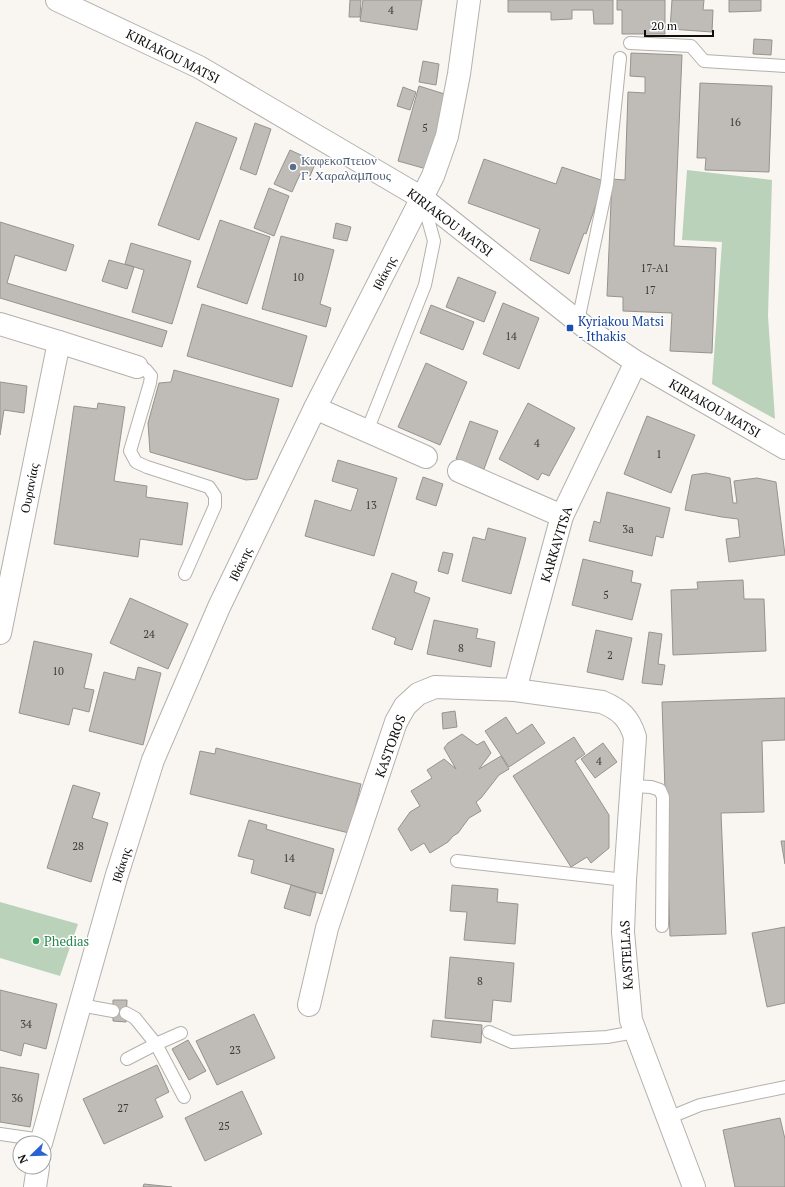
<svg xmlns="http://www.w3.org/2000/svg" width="785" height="1187" font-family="'PT Serif',serif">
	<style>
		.green { fill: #bad1ba }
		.building { fill: #bfbcb8; stroke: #96938f }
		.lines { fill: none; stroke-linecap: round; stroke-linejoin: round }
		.service-casing { stroke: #b4b1ad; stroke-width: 14 }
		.minor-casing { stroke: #b4b1ad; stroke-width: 24 }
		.service { stroke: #fff; stroke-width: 12 }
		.minor { stroke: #fff; stroke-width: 22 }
		.service-dot { fill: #5c6f8a; stroke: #fff; stroke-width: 1.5 }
		.transit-dot { fill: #1a4fb4; stroke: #fff; stroke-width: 1.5 }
		.leisure-dot { fill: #2e9e5b; stroke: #fff; stroke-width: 1.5 }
		.labels { text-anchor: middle; stroke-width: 3; stroke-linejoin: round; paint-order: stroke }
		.number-label { font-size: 11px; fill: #3c3a38 }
		.street-label { font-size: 13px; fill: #100f0d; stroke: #fff }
		.service-label { font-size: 13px; fill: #4e5e75; stroke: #fff; text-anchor: start }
		.transit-label { font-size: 13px; fill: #164399; stroke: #fff; text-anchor: start }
		.leisure-label { font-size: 13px; fill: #27864d; stroke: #fff; text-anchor: start }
	</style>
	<rect width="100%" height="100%" fill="#f9f6f2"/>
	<g class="green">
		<polygon points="687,170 772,180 768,316 775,419 712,384 722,242 682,240"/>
		<polygon points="0,902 78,924 60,976 0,958"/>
	</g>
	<g class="building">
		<polygon points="350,0 361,0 360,17 349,17"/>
		<polygon points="363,0 422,0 417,30 360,21"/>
		<polygon points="508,0 613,0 613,24 594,24 593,10 572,10 572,19 551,20 551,12 508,12"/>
		<polygon points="617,0 665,0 665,34 622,34 622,10 617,10"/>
		<polygon points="672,0 704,0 703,10 713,10 712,32 670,29"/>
		<polygon points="729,0 761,0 761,11 729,12"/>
		<polygon points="754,39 772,40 771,55 753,54"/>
		<polygon points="631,53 682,55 674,246 716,248 712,353 670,351 672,313 623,311 623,297 607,296 612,179 625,180 628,92 645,93 645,77 630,76"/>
		<polygon points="423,61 439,64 436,85 419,82"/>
		<polygon points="700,83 772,86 769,172 705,170 706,158 697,158"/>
		<polygon points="419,86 451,96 430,170 398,161"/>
		<polygon points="403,87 416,92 410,110 397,106"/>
		<polygon points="196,122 237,138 199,240 158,225"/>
		<polygon points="255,123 271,129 256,175 240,169"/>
		<polygon points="290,150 316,162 310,176 301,172 292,192 274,184"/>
		<polygon points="484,159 556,184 562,167 604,181 586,234 584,233 569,274 530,260 540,229 468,203"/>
		<polygon points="269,188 289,196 274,236 254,228"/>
		<polygon points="220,220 270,237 247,304 197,287"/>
		<polygon points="0,222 74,245 66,271 15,255 7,283 167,331 162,347 0,298"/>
		<polygon points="336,223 351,227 347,241 333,238"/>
		<polygon points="281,236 334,250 320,304 331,308 326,327 262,309"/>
		<polygon points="131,243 191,261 172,324 132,312 144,270 125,264"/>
		<polygon points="109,260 134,267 127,289 102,281"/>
		<polygon points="458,277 496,292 484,322 446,307"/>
		<polygon points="503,303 539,318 519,369 483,354"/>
		<polygon points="202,304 307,336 292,387 187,356"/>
		<polygon points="431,305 474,322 463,350 420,333"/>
		<polygon points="426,363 467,382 440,445 398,427"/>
		<polygon points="174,370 279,399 257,479 246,480 150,452 148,423 159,383 171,382"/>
		<polygon points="0,382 27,386 24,413 4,410 0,435"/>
		<polygon points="98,403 125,407 114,481 147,486 146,497 188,503 182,545 140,539 138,557 54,544 74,406 97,409"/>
		<polygon points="528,403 575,428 549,476 542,473 538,480 499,459"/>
		<polygon points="647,416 695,435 671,493 624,474"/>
		<polygon points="470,421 498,431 484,469 456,459"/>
		<polygon points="338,460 397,478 374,556 305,536 315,500 351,511 358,489 332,481"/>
		<polygon points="706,473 730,478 733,503 737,503 734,481 757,478 776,482 785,555 729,562 726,539 740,537 738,519 722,517 685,510 692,475"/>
		<polygon points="423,477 443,484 436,506 416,499"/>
		<polygon points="607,492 670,508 663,538 656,536 652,556 589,541 594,521 600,523"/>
		<polygon points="488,528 526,538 511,594 462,581 473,537 485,540"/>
		<polygon points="443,552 453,554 448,574 438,571"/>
		<polygon points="583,559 633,571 631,582 641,584 632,620 572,605"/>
		<polygon points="392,573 417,582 414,592 430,598 412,650 394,644 396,638 372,629"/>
		<polygon points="743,580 744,599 764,599 766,651 673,655 671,590 698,589 697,582"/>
		<polygon points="130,598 188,624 168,669 110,643"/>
		<polygon points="434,620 478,629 476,638 495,642 491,667 427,654"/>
		<polygon points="596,630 632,638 623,680 587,672"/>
		<polygon points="649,632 662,634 658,664 665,665 662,685 642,683"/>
		<polygon points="34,641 92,654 84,688 94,690 89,712 73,708 69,725 19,713"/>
		<polygon points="138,667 161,673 143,745 89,731 104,672 135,680"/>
		<polygon points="785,698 785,740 762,741 764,812 721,813 726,934 670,936 662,702"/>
		<polygon points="455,711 457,727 443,729 442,713"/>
		<polygon points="506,717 517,734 532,724 545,743 509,767 485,731"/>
		<polygon points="462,734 477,745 484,741 491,753 479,769 501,756 509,769 499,775 481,798 476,802 481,811 469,818 458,833 453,836 448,842 430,853 424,843 411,851 398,829 410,812 420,806 411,791 432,778 427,770 444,759 456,769 444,748 448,743"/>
		<polygon points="574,737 585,754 575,761 609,815 609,848 591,863 587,857 571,867 513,776"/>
		<polygon points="603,743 617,762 595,778 581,759"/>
		<polygon points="216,748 361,784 349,833 190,794 200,751 215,754"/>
		<polygon points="73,785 100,793 92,818 108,823 91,882 47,868"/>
		<polygon points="249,820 267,825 266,829 334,849 322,894 251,873 254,860 238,856"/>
		<polygon points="781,841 785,841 785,864"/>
		<polygon points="291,885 316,893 310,916 284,908"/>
		<polygon points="452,885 498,889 497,902 518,904 515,944 464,940 467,912 450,911"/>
		<polygon points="785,927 785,1003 767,1007 752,933"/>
		<polygon points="450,957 514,963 511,1002 493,1000 491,1022 445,1018"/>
		<polygon points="0,990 57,1004 46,1049 24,1043 21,1056 0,1050"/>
		<polygon points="113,1000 127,1000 126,1022 113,1021"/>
		<polygon points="254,1014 275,1058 217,1085 196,1041"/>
		<polygon points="433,1020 482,1025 481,1043 431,1037"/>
		<polygon points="188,1040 206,1071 189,1080 172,1049"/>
		<polygon points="157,1065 169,1092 155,1099 163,1117 104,1144 83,1099"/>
		<polygon points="0,1067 39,1074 30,1127 0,1122"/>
		<polygon points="242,1091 262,1134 205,1161 185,1118"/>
		<polygon points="780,1118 785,1139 785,1187 735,1187 723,1130"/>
		<polygon points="144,1184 172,1187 143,1187"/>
	</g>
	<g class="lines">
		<defs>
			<g id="service">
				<polyline points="630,43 691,46 704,61 785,66"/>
				<polyline points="578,321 607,184 620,58"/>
				<polyline points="137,367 146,370 151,376 150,383 130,451 136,462 147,467 209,487 215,496 215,506 185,574"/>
				<polyline points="367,431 425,285 434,241 423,201"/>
				<polyline points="632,786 651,787 660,790 663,797 662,926"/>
				<polyline points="457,861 625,880"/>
				<polyline points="80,1005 113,1011"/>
				<polyline points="126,1013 135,1018 156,1044 184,1097"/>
				<polyline points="489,1032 512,1042 607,1037 635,1032"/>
				<polyline points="127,1059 156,1044 181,1033"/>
				<polyline points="668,1118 700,1105 785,1087"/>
				<polyline points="0,1134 42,1140"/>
			</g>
			<g id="minor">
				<polyline points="57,0 199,67 422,198 590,331 636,362 785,448"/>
				<polyline points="0,324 59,342 0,633"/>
				<polyline points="59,342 137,367"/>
				<polyline points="315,408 426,457"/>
				<polyline points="459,471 562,516"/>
				<polyline points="515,690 562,516 636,362"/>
				<path d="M309,1005l18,-77 69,-206 9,-16 13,-12 17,-7 80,3 87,12c19,8 27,16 33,35l-10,143 -2,52 8,88 63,167"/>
				<polyline points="41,1143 116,878 153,760 219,607 315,408 433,176 447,136 459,74 469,0"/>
				<polyline points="35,1187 38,1167"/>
			</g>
		</defs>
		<use href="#service" class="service-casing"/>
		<use href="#minor" class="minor-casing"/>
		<use href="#service" class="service"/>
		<use href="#minor" class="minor"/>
	</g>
	<circle class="service-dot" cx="293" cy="167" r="4"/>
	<rect class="transit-dot" x="566" y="324" width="8" height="8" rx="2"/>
	<circle class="leisure-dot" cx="36" cy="941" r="4"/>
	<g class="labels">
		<g class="number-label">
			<text x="391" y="14">4</text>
			<text x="735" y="126">16</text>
			<text x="425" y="132">5</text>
			<text x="655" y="272">17-A1</text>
			<text x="298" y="281">10</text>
			<text x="650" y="294">17</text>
			<text x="511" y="340">14</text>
			<text x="537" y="447">4</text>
			<text x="659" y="458">1</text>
			<text x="371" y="509">13</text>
			<text x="628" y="533">3a</text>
			<text x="606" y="599">5</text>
			<text x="149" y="638">24</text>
			<text x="461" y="652">8</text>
			<text x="610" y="659">2</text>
			<text x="58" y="675">10</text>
			<text x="599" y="765">4</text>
			<text x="78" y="850">28</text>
			<text x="289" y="862">14</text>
			<text x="480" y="985">8</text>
			<text x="26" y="1028">34</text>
			<text x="235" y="1054">23</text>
			<text x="17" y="1102">36</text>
			<text x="123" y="1112">27</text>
			<text x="224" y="1130">25</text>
		</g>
		<g class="street-label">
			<text transform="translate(173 56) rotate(27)" y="5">KIRIAKOU MATSI</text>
			<text transform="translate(450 222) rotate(37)" y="5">KIRIAKOU MATSI</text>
			<text transform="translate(384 273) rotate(-63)" y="5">Ιθάκης</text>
			<text transform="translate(715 408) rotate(30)" y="5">KIRIAKOU MATSI</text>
			<text transform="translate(29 488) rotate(-79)" y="5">Ουρανίας</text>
			<text transform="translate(556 544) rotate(-73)" y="5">KARKAVITSA</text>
			<text transform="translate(240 564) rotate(-64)" y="5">Ιθάκης</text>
			<text transform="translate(390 746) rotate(-70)" y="5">KASTOROS</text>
			<text transform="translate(121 865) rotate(-73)" y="5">Ιθάκης</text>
			<text transform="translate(626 955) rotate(-93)" y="5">KASTELLAS</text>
		</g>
		<g class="service-label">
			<text x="301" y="165">Καφεκοπτειον<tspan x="301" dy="15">Γ. Χαραλαμπους</tspan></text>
		</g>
		<g class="transit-label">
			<text x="578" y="326">Kyriakou Matsi<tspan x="578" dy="15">- Ithakis</tspan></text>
		</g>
		<g class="leisure-label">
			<text x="44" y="946">Phedias</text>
		</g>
	</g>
	<g transform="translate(32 1155) rotate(247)"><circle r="19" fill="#ffffff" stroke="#9f9f9e"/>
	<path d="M0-3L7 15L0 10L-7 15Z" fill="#2a62d0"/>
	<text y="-6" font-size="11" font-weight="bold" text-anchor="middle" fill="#100f0d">N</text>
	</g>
	<path d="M645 30v6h68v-6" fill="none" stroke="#100f0d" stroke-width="2"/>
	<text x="651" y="30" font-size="12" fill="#100f0d" stroke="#ffffff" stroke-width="3" paint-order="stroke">20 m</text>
</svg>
